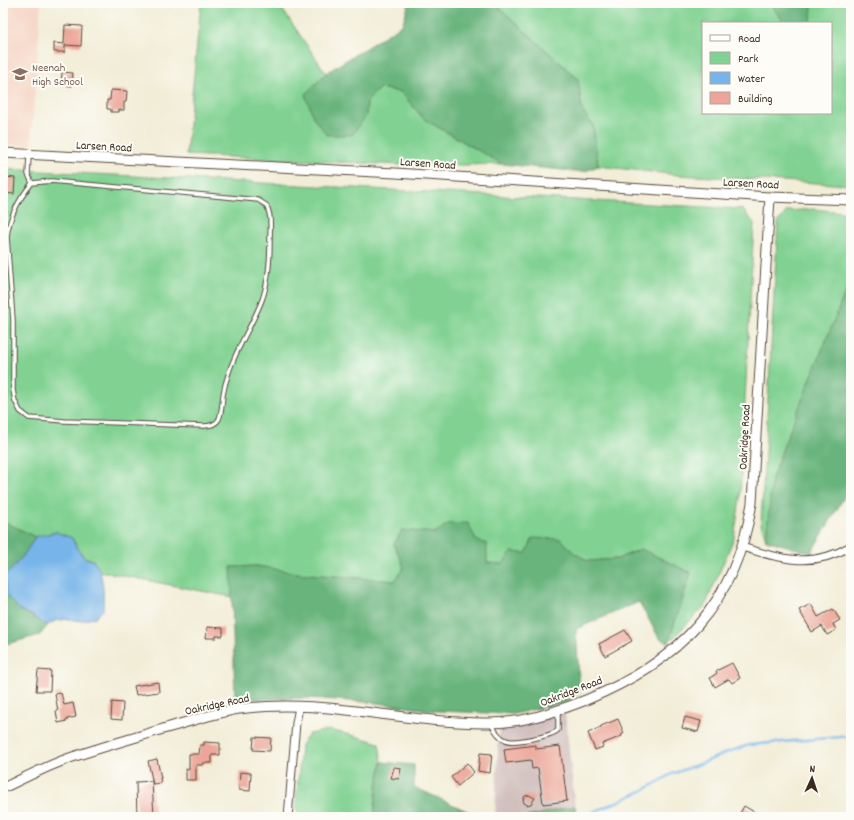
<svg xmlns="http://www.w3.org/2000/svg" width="854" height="820" font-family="Dekko,sans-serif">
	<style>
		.built { fill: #f5d3c2 }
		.industrial { fill: #d1c0bd }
		.green { fill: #81d292; stroke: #5e7e58 }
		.forest { fill: #68b47c; stroke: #526f4d }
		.water { fill: #76b4e9; stroke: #586f84 }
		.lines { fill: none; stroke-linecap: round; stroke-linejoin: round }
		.stream { stroke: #76b4e9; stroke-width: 2.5 }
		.building { fill: #eca598 }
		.service-casing { stroke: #56473a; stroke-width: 5.5 }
		.minor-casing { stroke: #56473a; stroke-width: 9 }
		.tertiary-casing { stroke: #56473a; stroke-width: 11 }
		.path { stroke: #56473a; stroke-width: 1.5; stroke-dasharray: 1 3; stroke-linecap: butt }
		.service { stroke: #fff; stroke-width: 3.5 }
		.minor { stroke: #fff; stroke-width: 7 }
		.tertiary { stroke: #fff; stroke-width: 9 }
		.labels { text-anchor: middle; stroke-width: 4; stroke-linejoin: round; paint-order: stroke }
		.education-label { font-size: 12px; fill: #785e54; stroke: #fdfcf7; text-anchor: start }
		.street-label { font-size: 12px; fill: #3b2a1e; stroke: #fdfcf7 }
	</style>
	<rect width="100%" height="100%" fill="#fdfcf7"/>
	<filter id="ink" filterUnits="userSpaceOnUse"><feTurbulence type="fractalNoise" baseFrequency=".025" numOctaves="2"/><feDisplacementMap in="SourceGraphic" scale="8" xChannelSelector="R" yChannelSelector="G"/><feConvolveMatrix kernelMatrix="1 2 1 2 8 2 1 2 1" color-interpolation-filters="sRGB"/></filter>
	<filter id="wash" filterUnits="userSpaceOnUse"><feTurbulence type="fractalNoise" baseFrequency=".012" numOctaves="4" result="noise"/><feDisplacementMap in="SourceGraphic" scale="16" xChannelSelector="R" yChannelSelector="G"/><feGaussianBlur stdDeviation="0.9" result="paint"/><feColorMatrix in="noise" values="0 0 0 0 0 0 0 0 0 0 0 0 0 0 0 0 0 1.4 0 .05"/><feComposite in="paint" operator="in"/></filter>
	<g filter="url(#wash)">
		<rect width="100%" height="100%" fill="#f2edd7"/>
		<polygon class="built" points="3,3 41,3 31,146 3,145"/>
		<polygon class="industrial" points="565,713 575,806 526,817 495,817 499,727 525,724"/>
		<g class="green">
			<polygon points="201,3 278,3 326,73 305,95 366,116 367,102 379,88 401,92 424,119 502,164 423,166 186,155"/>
			<polygon points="494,3 769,3 785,23 703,23 703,113 831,113 831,23 811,23 812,3 851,3 851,185 678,175 598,166 593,125 582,111 578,79"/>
			<polygon points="3,169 742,209 754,223 740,499 734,538 705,606 668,643 691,573 641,549 617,559 588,561 573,552 560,539 503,564 487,563 476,540 448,524 435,533 402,530 394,545 404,567 395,581 296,573 258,566 232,567 232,597 99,571 93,560 84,557 79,550 72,538 56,532 35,537 3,521"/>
			<polygon points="814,209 851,213 851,278 784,445 772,479 766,540 761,524 778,222 787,211"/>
			<polygon points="329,730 355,736 379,743 382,762 377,786 374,817 299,817 296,806 301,745 309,734"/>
		</g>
		<g class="forest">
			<polygon points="409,3 494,3 578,79 582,111 593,125 598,166 583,172 502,164 424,119 401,92 379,88 367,102 366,116 352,135 327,135 315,120 305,95 326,73 402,25"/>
			<polygon points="769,3 812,3 811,23 785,23"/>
			<polygon points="851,278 851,486 811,553 766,540 772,479 784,445"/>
			<path d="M3,521l32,16c-8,15 -18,27 -30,39l15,34c10,4 18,11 28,15l-8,10 -37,10z"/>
			<polygon points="468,523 476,540 487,544 487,563 503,564 511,552 526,553 533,538 561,539 573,552 588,561 617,559 641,549 691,573 668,643 659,638 639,602 576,629 580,692 566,702 514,714 437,711 377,703 310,698 235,700 231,567 258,566 296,573 395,581 404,567 394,544 402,530 435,533 448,524"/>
			<polygon points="382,762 414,765 414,787 480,817 374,817 377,786"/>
			<polygon points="575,806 577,817 526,817"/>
		</g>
		<path class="water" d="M56,532l16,6c3,6 6,14 12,19 3,2 7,2 9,4 11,9 11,35 10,49l-7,7 -15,4 -13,-2 -13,2 -7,4 -8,-3 -8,-7 -12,-5 -14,-15 -1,-19c12,-12 22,-24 30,-39z"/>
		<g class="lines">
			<polyline class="stream" points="582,817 642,791 672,774 705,762 728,752 749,745 851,736"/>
		</g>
		<g id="blocks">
			<g class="building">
				<polygon points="65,25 82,26 81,46 65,45 65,52 54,52 54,43 64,44"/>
				<polygon points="62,72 73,73 72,86 61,85"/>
				<polygon points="111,90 127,91 126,102 124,102 124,110 119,110 119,112 111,112 111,109 107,109 107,100 110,100"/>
				<polygon points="5,177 15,178 14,194 4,193"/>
				<polygon points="811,604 818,617 833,609 840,620 833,624 836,630 827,635 822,626 812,632 799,610"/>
				<polygon points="207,627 223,628 223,636 216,636 216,638 206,638"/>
				<polygon points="625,630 632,641 605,656 599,644"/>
				<polygon points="732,663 740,678 732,683 729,679 715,687 710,678 717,673 716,671"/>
				<polygon points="38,670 51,671 50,691 36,691"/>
				<polygon points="158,682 159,692 136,695 134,686"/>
				<polygon points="61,693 64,705 73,703 76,717 67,719 67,721 58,723 56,711 58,711 55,694"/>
				<polygon points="112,702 123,703 122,720 111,719"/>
				<polygon points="685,717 701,721 698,732 682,728"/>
				<polygon points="618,719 624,733 622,734 622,736 602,744 603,747 595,750 588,733 601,727 601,726"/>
				<polygon points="254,737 271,738 270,751 253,750"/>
				<polygon points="204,742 220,743 220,755 212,755 212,763 203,763 203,765 196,765 196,780 186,780 186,769 189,769 189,754 199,754 200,745 204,745"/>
				<polygon points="536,745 536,749 560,746 567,801 543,804 538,768 532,769 531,760 506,763 504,749"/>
				<polygon points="480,753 492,754 490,773 478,771"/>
				<polygon points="157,759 161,778 160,778 161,783 153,784 148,761"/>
				<polygon points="467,763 474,772 458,786 451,777"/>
				<polygon points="394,767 401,768 399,779 391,778"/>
				<polygon points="240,772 251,773 250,791 239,790"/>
				<polygon points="152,781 154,817 137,817 136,782"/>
				<polygon points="529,795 535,798 531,804 527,805 524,803 523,799 525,796"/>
				<polygon points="744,806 763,817 738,817"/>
			</g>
		</g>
	</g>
	<g filter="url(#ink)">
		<use href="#blocks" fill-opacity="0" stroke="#56473a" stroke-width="1"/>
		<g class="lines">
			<defs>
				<g id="service">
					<path d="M29,156l-1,18 4,9 19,-2 197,18 10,1 8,5c6,10 4,23 4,35 0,21 -1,41 -8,60 -10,26 -26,48 -34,75 -2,6 -4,14 -5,20 -1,8 -1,17 -4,24 -3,6 -10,7 -16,7l-139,-5 -35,-3 -9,-7 -5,-10 -2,-11v-70l-6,-83c2,-21 12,-38 25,-54"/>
					<path d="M491,724c4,6 8,14 15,16 7,4 46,-4 52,-10v-19"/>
				</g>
				<g id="minor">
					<path d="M742,547c40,12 70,22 109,-1"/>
					<polyline points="288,817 296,723 299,707"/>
				</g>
				<g id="tertiary">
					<polyline points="3,153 395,173 770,197 851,200"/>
					<path d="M3,788c21,-10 42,-21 64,-29 31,-11 64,-20 96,-30 25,-7 51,-16 76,-20 83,-12 167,15 250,14 34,0 66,-11 97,-23 93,-38 150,-96 166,-197l18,-306"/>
				</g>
			</defs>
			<use href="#service" class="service-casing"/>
			<use href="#minor" class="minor-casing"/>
			<use href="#tertiary" class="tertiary-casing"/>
			<polyline class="path" points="121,816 121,817"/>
			<use href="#service" class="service"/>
			<use href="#minor" class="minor"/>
			<use href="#tertiary" class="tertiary"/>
		</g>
	</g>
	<defs>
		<symbol id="school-bare" viewBox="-9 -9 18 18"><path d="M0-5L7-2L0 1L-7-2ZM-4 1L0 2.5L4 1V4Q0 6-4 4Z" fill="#8d6e63" stroke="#fdfcf7" stroke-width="2.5" paint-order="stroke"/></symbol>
	</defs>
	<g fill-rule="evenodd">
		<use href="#school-bare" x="9" y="63" width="22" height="22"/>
	</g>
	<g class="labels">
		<g class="education-label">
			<text x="32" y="71">Neenah<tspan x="32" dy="14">High School</tspan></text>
		</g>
		<g class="street-label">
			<text transform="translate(104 146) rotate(3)" y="4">Larsen Road</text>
			<text transform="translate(428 163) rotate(4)" y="4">Larsen Road</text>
			<text transform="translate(751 183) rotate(3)" y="4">Larsen Road</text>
			<text transform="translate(744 437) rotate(-87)" y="4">Oakridge Road</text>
			<text transform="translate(571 691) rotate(-21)" y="4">Oakridge Road</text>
			<text transform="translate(217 704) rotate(-12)" y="4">Oakridge Road</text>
		</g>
	</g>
	<rect width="854" height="820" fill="none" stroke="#fdfcf7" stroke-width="16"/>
	<rect x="702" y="22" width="130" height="92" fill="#fdfcf7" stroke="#afa8a0"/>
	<rect x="710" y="35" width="20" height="6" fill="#ffffff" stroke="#afa8a0"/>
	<text x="738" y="42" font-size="12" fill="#3b2a1e">Road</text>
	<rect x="710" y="52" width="20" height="12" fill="#81d292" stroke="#afa8a0"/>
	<text x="738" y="62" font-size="12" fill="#3b2a1e">Park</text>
	<rect x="710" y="72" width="20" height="12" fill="#76b4e9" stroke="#afa8a0"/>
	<text x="738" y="82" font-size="12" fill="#3b2a1e">Water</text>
	<rect x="710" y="92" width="20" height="12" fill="#eca598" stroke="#afa8a0"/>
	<text x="738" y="102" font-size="12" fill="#3b2a1e">Building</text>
	<g transform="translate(812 778) rotate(3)" stroke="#fdfcf7" stroke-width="3" paint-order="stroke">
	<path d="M0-3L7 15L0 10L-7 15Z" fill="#3b2a1e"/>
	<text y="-6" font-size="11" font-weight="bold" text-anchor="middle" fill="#3b2a1e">N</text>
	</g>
</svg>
